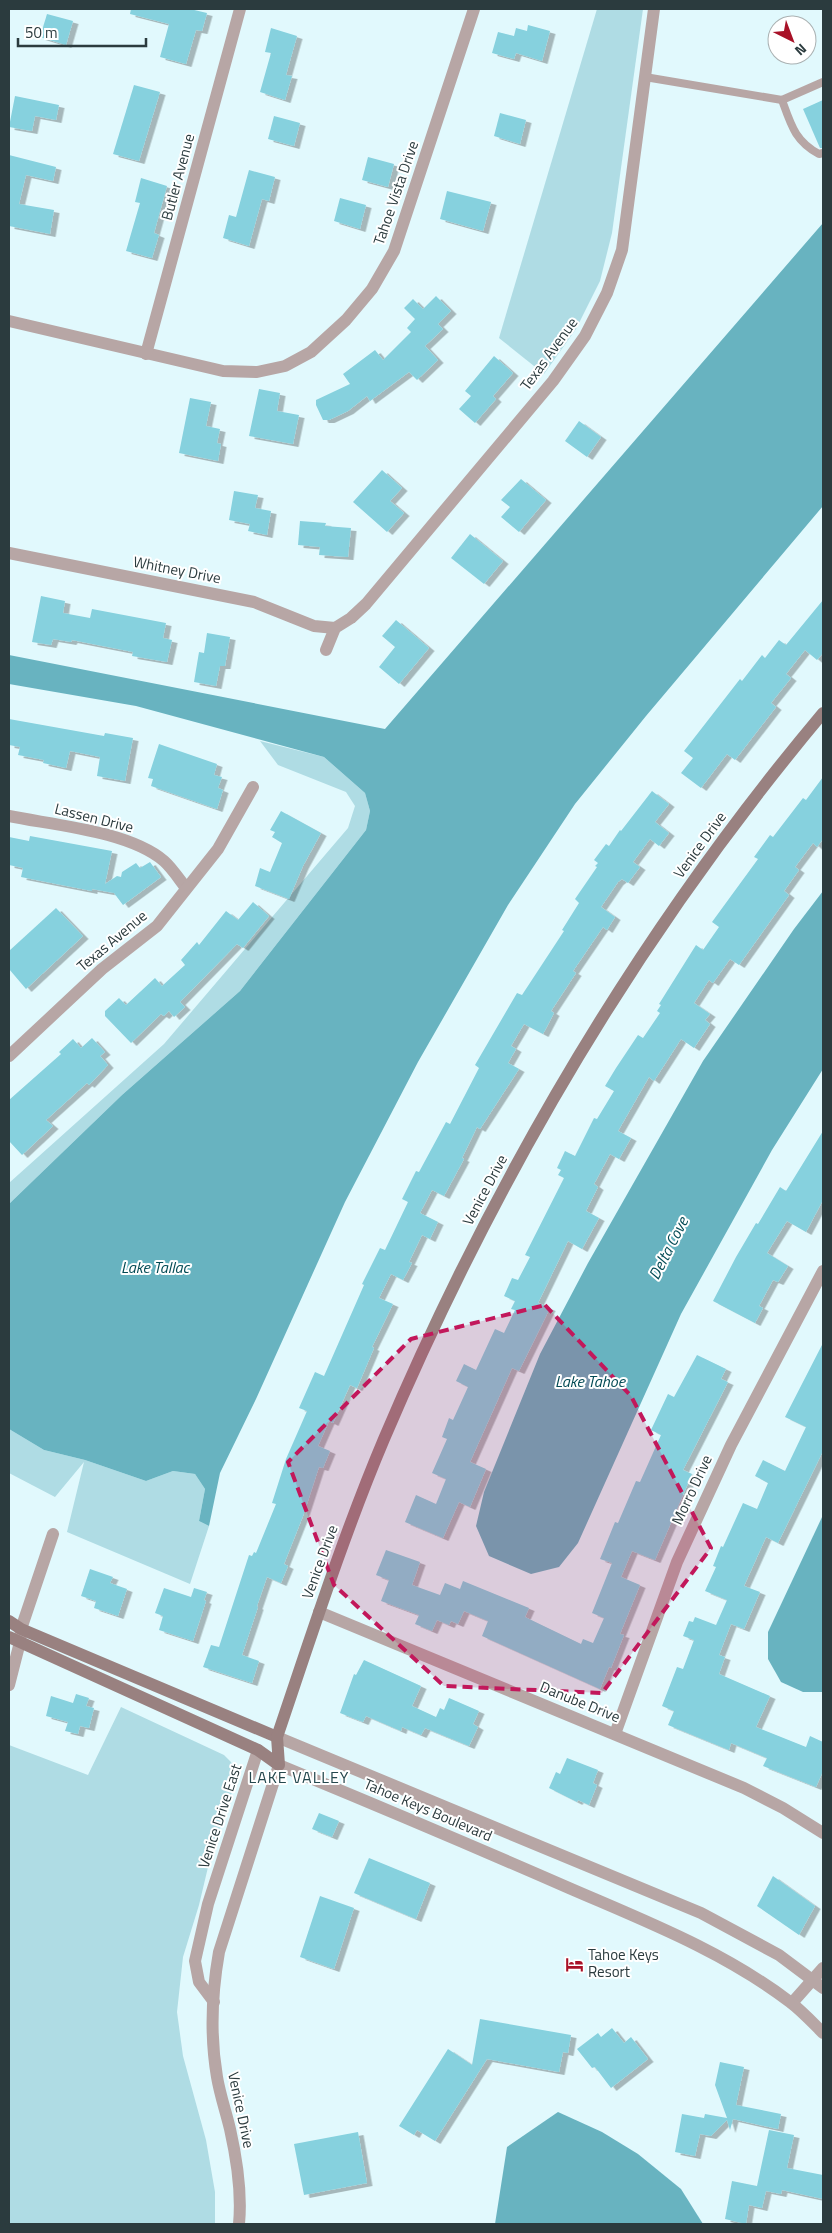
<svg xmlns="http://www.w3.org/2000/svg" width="832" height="2233" font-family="'Titillium Web',sans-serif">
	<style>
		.green { fill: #afdce4 }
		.water { fill: #68b3c0 }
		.building { fill: #86d1de; filter: url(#shadow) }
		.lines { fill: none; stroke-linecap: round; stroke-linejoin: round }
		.lane { stroke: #b7a6a5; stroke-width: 8 }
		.street { stroke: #b7a6a5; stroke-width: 12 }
		.secondary { stroke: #998180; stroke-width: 12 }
		.marked { fill: #c2185b; fill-opacity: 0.2; stroke: #c2185b; stroke-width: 4; stroke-dasharray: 10 6; stroke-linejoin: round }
		.labels { text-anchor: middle; stroke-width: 4; stroke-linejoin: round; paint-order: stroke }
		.street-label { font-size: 15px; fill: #2b3b3e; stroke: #fff }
		.poi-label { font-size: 15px; fill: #2b3b3e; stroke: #fff; text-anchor: start }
		.water-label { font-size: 16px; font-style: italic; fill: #024a54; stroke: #fff }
		.neighbourhood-label { font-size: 16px; letter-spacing: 1px; fill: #24484e; stroke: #fff }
	</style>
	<defs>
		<filter id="shadow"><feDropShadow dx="5.5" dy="3" stdDeviation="0" flood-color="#0004"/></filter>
	</defs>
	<rect width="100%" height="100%" fill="#e1f9fd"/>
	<g class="green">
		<polygon points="597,9 643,9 612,233 600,281 576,329 544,374 499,338"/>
		<polygon points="260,741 324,757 365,793 370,811 366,830 240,991 122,1095 9,1204 9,1183 164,1044 348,828 355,806 346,792 278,765"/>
		<polygon points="9,1429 44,1450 85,1460 146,1481 173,1471 195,1474 205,1489 199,1521 209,1526 190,1584 67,1532 84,1462 55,1497 9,1473"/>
		<polygon points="121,1707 224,1755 231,1762 236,1772 234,1786 209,1863 199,1905 183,1957 177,2012 183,2056 206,2140 215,2192 215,2224 9,2224 9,1745 88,1775"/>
	</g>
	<g class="water">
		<polygon points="823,223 823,506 646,716 575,804 508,905 418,1062 345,1202 256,1399 220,1473 209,1526 199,1521 205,1489 195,1474 173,1471 146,1481 85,1460 44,1450 9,1429 9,1204 122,1095 240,991 366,830 370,811 365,793 324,757 136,706 9,684 9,655 385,729"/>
		<polygon points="823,891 823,1069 772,1150 681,1314 578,1543 559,1567 531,1574 489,1556 476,1526 484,1492 540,1354 588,1263 703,1061 794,929"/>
		<polygon points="823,1515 823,1692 803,1692 781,1682 768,1659 768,1632"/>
		<polygon points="558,2112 602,2132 638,2154 681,2189 703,2224 495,2224 507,2147"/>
	</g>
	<g class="building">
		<polygon points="131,9 190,9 207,13 202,31 196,30 186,64 160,57 169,24 130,14"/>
		<polygon points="47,14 73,21 66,45 40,37"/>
		<polygon points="528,25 550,31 542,61 516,53 514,59 492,53 498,32 514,36 516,28 527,31"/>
		<polygon points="271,28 297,36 286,75 292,76 285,100 260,92 271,53 265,52"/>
		<polygon points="134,85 160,92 139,161 113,154"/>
		<polygon points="15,96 59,105 56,120 35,116 32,131 9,127"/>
		<polygon points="823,100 823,148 820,148 803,109"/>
		<polygon points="500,113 526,120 520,144 494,136"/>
		<polygon points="274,116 300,123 294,146 268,139"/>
		<polygon points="9,155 56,167 53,181 26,175 19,204 54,210 50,234 9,226"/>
		<polygon points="368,157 394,164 388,187 362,180"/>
		<polygon points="249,170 275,177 269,201 262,199 249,246 223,238 229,215 236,217"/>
		<polygon points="141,178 167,186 154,233 159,235 152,258 126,251 140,203 135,202"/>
		<polygon points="447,191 491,202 483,231 440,219"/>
		<polygon points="340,198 366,205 360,229 334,221"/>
		<polygon points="436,296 451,311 438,324 443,329 425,346 438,360 417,380 409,372 370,401 367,396 348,411 329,420 323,420 316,405 316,400 350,384 343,374 375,350 383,360 411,332 407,328 415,319 404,308 413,299 423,309"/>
		<polygon points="494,356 513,373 493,396 496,399 475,423 459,409 471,396 465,391"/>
		<polygon points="259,389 280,393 277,411 299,415 293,444 249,436"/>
		<polygon points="190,398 211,402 206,426 220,429 217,443 221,444 218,461 179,453"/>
		<polygon points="579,421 601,437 587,457 565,441"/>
		<polygon points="382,470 402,488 390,501 404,513 387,532 353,502"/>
		<polygon points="521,479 546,500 519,532 501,517 510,507 501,500"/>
		<polygon points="234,491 258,495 255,508 271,511 267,535 248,531 250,524 229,520"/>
		<polygon points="300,521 326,523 325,526 351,528 348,557 319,555 320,547 298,545"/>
		<polygon points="470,534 503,561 484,584 451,558"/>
		<polygon points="41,596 65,601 63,613 90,618 92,609 166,623 163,638 172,640 167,662 132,656 133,652 72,640 71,642 53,639 51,645 32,642"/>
		<polygon points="823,600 823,653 817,660 805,650 786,674 791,678 771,703 776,707 735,760 727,754 701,788 681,773 693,758 684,751 740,679 742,681 762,655 765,658 779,640 786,645"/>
		<polygon points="396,620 429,648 399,684 379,667 395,647 382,636"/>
		<polygon points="207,633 230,637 225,666 220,666 216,686 194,682 199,652 204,653"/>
		<polygon points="9,719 104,736 105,733 133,738 125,781 97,776 100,757 70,751 66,768 43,763 44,760 18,755 20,747 9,745"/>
		<polygon points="159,744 217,764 214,775 222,777 218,788 223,790 217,809 151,786 153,779 148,778"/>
		<polygon points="823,777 823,839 817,847 813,843 795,867 799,870 784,891 789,895 739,965 730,959 713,983 709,980 694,1003 710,1014 705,1020 710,1024 694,1048 681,1039 654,1081 649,1077 618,1131 631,1138 619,1159 610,1154 594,1184 598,1187 586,1211 599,1218 582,1249 568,1241 538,1303 550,1308 519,1371 512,1368 470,1462 486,1469 470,1507 459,1502 443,1538 405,1522 416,1495 436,1504 446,1479 432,1473 447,1439 442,1437 449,1418 453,1420 468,1387 456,1381 464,1364 476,1370 495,1329 504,1333 515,1310 511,1309 515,1301 504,1296 512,1278 518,1280 530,1257 525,1255 564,1178 558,1175 561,1170 557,1168 565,1151 575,1156 594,1118 597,1119 614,1091 605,1086 616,1068 638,1035 643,1038 660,1013 657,1011 661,1005 659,1004 696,945 703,950 719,927 712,922 758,859 754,857 770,835 773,837 803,798 806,800"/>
		<polygon points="652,791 669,804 655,822 669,833 659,846 650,839 633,862 640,867 628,883 622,879 618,882 601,907 615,917 607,930 603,927 573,971 576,973 551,1011 554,1013 543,1034 524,1024 511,1046 516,1049 508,1063 519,1069 480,1129 477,1127 462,1158 464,1159 444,1196 432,1190 420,1213 438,1222 430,1239 422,1235 409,1262 412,1263 403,1280 391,1274 379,1298 393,1304 372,1347 374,1348 357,1388 350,1385 333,1423 329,1421 318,1446 330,1451 323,1468 319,1467 303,1516 284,1564 288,1566 281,1583 267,1577 257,1606 258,1607 242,1655 259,1661 252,1683 203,1667 211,1645 219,1647 249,1555 252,1556 254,1552 256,1553 276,1504 272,1503 286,1459 307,1411 299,1408 315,1372 324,1376 364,1285 362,1284 380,1248 385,1250 408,1202 402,1199 416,1171 419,1172 446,1122 450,1124 479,1068 475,1065 517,993 522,995 564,931 562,930 579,903 575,899 597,867 595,866 598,863 594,860 606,844 609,846 620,830 621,831"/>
		<polygon points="281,811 321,833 303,866 289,899 255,886 260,868 270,872 282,843 272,837 275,832 270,830"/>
		<polygon points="30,836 112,851 105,884 117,876 121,877 122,872 136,863 140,868 150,862 161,877 123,905 114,893 92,889 92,891 21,877 23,868 9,865 9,837 29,841"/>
		<polygon points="253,902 269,916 243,948 237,944 180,1002 185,1007 174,1017 169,1011 164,1016 161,1014 131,1043 105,1016 105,1011 119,998 126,1005 155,978 162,986 185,965 181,960 197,942 199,945 226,911 238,920"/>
		<polygon points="56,908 83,936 26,989 9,969 9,951"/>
		<polygon points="92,1038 105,1052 100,1056 108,1065 89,1085 87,1083 46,1120 53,1126 22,1155 9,1141 9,1100 61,1054 59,1052 73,1039 81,1048"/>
		<polygon points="823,1131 823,1200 806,1232 787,1221 767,1253 788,1266 778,1282 773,1280 759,1306 763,1308 755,1323 713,1301 736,1257 756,1223 758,1224 780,1187 786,1191"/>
		<polygon points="823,1343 823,1451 778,1543 766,1537 744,1586 760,1592 744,1629 731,1624 719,1655 725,1657 719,1674 770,1696 756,1727 806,1747 810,1736 823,1742 823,1771 816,1787 763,1766 767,1758 731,1743 729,1750 668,1725 674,1711 662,1706 677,1667 683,1669 694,1640 683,1636 689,1621 693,1622 695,1617 716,1625 727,1600 705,1591 716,1567 713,1566 721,1546 723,1547 743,1503 757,1509 768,1483 755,1476 763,1460 785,1471 806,1427 785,1417"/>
		<polygon points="697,1355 726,1369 721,1379 728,1382 683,1470 692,1474 655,1560 632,1551 621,1577 640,1585 620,1634 624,1635 611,1668 609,1667 600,1689 482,1636 488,1621 464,1611 458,1624 451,1621 449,1625 437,1620 432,1631 415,1624 419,1615 381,1601 389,1580 376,1575 386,1550 420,1562 412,1585 440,1595 445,1583 460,1589 463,1581 529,1608 525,1617 581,1644 583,1639 593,1643 604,1618 592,1613 612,1563 600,1559 615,1522 618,1523 636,1481 640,1482 661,1435 651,1430 668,1394 674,1397"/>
		<polygon points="90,1569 113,1577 110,1583 127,1589 118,1616 94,1608 96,1601 81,1596"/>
		<polygon points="164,1588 191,1597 194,1588 207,1592 204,1600 206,1601 193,1641 159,1630 163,1616 155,1613"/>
		<polygon points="364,1660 421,1686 412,1706 436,1717 440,1708 444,1710 449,1698 479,1711 473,1724 478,1727 469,1746 425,1728 421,1735 402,1727 401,1731 366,1716 363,1722 340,1713 354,1674 356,1675"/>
		<polygon points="76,1694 89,1698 86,1706 94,1708 89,1728 80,1726 78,1734 65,1731 68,1722 46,1716 51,1696 73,1703"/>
		<polygon points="567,1758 598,1770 593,1783 597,1785 589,1805 578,1800 577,1802 549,1788 556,1772 560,1774"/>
		<polygon points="319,1813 339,1821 332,1837 312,1829"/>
		<polygon points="369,1858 430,1883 416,1919 354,1893"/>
		<polygon points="773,1876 815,1906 799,1935 757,1906"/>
		<polygon points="320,1896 354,1908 334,1969 300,1957"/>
		<polygon points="480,2019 571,2035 568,2053 563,2052 559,2072 487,2059 435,2141 417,2130 414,2135 399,2126 448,2049 472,2065"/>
		<polygon points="612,2028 624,2043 631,2037 648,2059 611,2088 595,2067 592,2068 577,2049 598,2033 601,2037"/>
		<polygon points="720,2062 744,2067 736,2105 781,2114 778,2129 733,2119 730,2130 727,2120 711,2136 700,2134 695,2156 675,2152 682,2114 704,2118 705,2114 727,2118 715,2085"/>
		<polygon points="769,2130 794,2135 787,2168 823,2175 823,2199 782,2190 781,2194 766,2191 762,2208 749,2205 746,2224 725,2219 732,2181 757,2186"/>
		<polygon points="358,2132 367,2183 304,2195 294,2144"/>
	</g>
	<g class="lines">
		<g class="lane">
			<polyline points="645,77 782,100 823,82"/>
			<path d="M782,100c9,25 13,41 37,54l4,-1"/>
		</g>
		<g class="street">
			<polyline points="9,321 223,371 257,372 285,366 311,352 346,320 372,289 394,251 474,9"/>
			<polyline points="146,354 240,9"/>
			<polyline points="9,553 254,602 314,626 335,628"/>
			<polyline points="326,650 335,628 351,618 366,604 553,381 585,336 607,293 622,250 654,9"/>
			<path d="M9,816c44,9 120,15 155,45 8,7 15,18 22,27"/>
			<polyline points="9,1056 102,969 157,926 218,849 253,787"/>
			<polyline points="319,1612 744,1788 783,1808 823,1833"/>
			<polyline points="9,1685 20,1642 21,1629 53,1534"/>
			<polyline points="615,1734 677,1562 731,1445 823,1271"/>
			<polyline points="277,1737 701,1913 779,1955 823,1988"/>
			<polyline points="214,2002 199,1982 195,1961 208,1904 258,1750"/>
			<polyline points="792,2003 823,1968"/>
			<path d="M239,2224c3,-31 -2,-64 -9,-95 -4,-17 -10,-34 -13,-52 -7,-41 -5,-85 2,-125l60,-187c97,40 194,81 290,123 76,33 154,63 221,114 12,9 23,21 33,31"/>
		</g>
		<g class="secondary">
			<polyline points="9,1621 21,1629 277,1737"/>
			<path d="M9,1637l249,113 21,15 -2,-28c34,-100 66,-201 107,-298 111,-261 256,-508 439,-726"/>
		</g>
	</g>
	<path class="marked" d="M545,1305l86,91 80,152 -109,145 -158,-7 -110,-101 -46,-123 123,-123z"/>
	<defs>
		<symbol id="hotel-bare" viewBox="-9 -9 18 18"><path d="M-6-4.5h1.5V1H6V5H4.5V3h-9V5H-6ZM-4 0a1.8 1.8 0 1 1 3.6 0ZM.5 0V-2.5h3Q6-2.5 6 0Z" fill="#a81127" stroke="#fff" stroke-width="2.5" paint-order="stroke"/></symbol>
	</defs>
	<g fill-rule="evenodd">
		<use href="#hotel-bare" x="562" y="1952" width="25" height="25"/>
	</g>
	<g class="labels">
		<g class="street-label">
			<text transform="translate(178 177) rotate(-75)" y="5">Butler Avenue</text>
			<text transform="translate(396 193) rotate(-71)" y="5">Tahoe Vista Drive</text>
			<text transform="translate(549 354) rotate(-54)" y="5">Texas Avenue</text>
			<text transform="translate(177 570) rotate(11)" y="5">Whitney Drive</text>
			<text transform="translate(94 818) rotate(14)" y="5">Lassen Drive</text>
			<text transform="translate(700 845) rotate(-54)" y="5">Venice Drive</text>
			<text transform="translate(112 941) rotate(-40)" y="5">Texas Avenue</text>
			<text transform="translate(485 1190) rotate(-62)" y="5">Venice Drive</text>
			<text transform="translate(692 1490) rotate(-65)" y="5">Morro Drive</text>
			<text transform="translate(320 1562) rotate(-70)" y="5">Venice Drive</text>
			<text transform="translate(580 1702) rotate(22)" y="5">Danube Drive</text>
			<text transform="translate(428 1810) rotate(23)" y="5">Tahoe Keys Boulevard</text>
			<text transform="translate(220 1816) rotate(-72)" y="5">Venice Drive East</text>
			<text transform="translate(241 2110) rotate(78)" y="5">Venice Drive</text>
		</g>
		<g class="poi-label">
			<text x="588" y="1960">Tahoe Keys<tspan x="588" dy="17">Resort</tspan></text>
		</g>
		<g class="water-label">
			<text transform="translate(668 1248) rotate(-63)" y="6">Delta Cove</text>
			<text x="155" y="1273">Lake Tallac</text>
			<text x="590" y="1387">Lake Tahoe</text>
		</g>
		<g class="neighbourhood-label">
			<text x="299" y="1783">LAKE VALLEY</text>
		</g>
	</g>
	<rect width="832" height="2233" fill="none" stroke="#2b3b3e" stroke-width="20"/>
	<g transform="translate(792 40) rotate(138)"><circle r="24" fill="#ffffff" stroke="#aab1b2"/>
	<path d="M0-4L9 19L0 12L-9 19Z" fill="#a81127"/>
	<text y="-8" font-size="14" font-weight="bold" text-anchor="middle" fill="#2b3b3e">N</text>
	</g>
	<path d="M18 38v8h128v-8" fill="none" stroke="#2b3b3e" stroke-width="2.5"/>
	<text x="25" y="38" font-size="15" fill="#2b3b3e" stroke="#ffffff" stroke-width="4" paint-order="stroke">50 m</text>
</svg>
